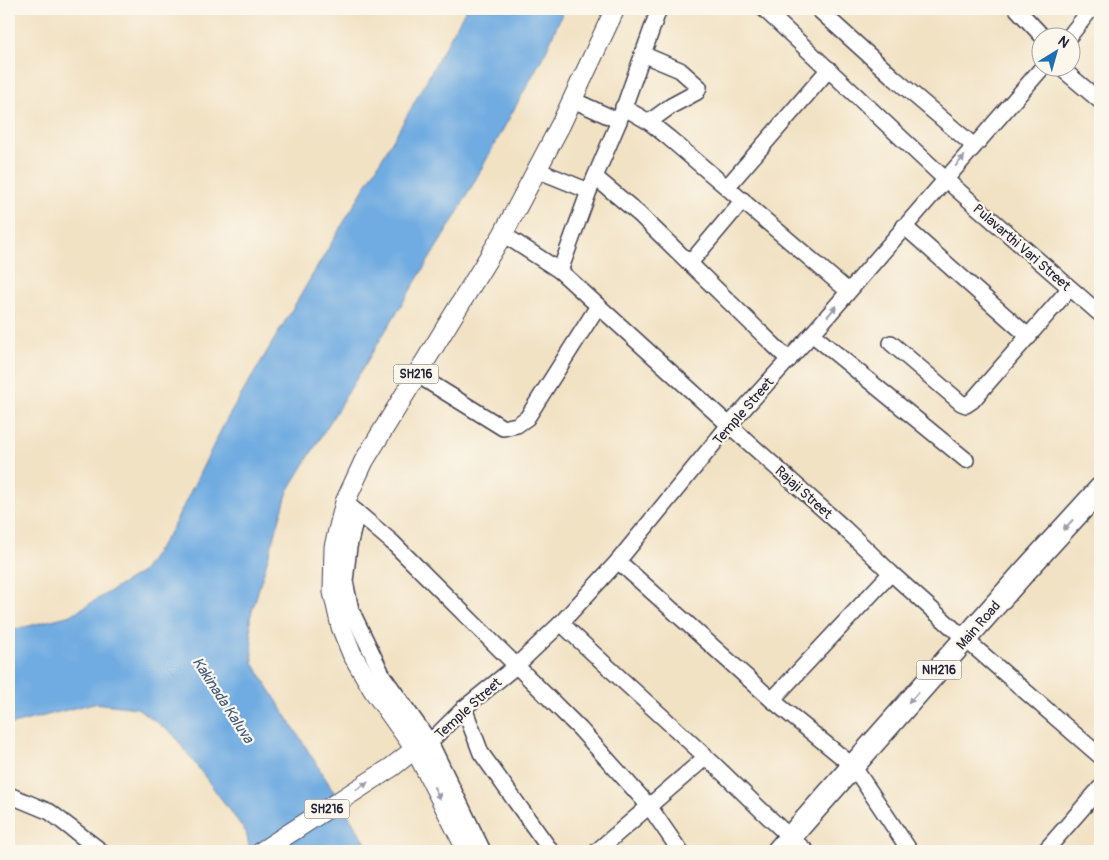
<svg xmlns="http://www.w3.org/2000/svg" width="1109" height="860" font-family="Pangolin,sans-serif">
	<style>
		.water { fill: #70abe1; stroke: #49668e }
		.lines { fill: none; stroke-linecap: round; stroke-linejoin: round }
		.minor-casing { stroke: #413f50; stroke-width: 18 }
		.major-casing { stroke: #413f50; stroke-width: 21 }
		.highway-casing { stroke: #413f50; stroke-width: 25 }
		.minor { stroke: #fff; stroke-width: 15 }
		.major { stroke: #fff; stroke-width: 19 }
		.highway { stroke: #fff; stroke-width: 22 }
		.oneway { fill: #9c9ca7 }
		.labels { text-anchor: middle; stroke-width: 4.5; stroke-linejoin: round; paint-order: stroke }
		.shield { fill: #fbf7ec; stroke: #636270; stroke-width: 1 }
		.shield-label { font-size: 12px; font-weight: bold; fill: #22223b }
		.street-label { font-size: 14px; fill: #22223b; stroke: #fbf7ec }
		.water-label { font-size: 15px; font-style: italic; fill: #41597d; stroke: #fbf7ec }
	</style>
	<rect width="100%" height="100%" fill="#fbf7ec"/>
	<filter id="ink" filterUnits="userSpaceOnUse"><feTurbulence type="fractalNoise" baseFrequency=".02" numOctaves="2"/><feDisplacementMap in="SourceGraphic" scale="10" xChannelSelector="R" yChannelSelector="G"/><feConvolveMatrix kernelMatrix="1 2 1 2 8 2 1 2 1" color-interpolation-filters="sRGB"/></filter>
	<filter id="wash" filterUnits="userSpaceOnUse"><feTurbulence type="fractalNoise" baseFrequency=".0096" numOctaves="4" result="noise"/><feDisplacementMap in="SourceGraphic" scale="20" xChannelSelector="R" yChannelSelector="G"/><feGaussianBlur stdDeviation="1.12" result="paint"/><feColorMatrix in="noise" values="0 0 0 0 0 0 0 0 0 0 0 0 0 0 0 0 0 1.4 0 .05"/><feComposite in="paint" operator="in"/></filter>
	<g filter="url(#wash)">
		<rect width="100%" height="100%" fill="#f2e2c4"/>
		<polygon class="water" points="466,9 564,9 546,51 455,217 288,491 250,618 253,663 371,851 250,851 246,832 173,734 137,708 94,703 9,725 9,631 71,615 142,572 172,529 224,424 404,121"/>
	</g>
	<g filter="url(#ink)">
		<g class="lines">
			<defs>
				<g id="minor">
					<polyline points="764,9 945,179 1100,314"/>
					<polyline points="818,9 893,77 974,146"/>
					<polyline points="1017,9 1044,38"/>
					<polyline points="1068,38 1091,9"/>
					<polyline points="642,54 680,70 699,87 697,92 671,106 649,122"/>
					<polyline points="1061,68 1100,101"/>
					<polyline points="573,100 619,121"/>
					<polyline points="623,107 649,122 669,138 848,291"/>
					<polyline points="537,170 589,191"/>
					<polyline points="595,177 639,214 789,360"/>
					<polyline points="727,187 829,69"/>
					<polyline points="904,226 1029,337"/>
					<polyline points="503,234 560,271 729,425 844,528 891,573 965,639 1100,756"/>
					<polyline points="690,263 743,200"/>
					<polyline points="560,271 589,191 619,121 659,9"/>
					<polyline points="812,334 966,460"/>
					<polyline points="891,343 961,403 966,405 972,401 1070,288"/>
					<polyline points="416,374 503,428 517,425 527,418 598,306"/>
					<polyline points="345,502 392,542 580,729 649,806 680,851"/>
					<polyline points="357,512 349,547 345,581 351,610 383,676 430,742 483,851"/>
					<polyline points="618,561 772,700 853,766 910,851"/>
					<path d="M561,623c48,46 97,89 145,134 34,31 65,65 100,94"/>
					<polyline points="772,700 891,573"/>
					<polyline points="464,708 481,753 551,851"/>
					<polyline points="430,742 464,708 516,666 561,623 618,561 729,425 812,334 1042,68"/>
					<polyline points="9,795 50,812 101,851"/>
					<polyline points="597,851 706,757"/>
					<polyline points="1045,851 1100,788"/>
				</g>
				<g id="major">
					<polyline points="262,851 392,767 415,749 430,742"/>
					<polyline points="467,851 415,749 373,690 352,654 341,627 333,592 334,547 345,502 364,461 503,234 561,124 615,9"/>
				</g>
				<polyline id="highway" points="778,851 1026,570 1100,489"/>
			</defs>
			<use href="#minor" class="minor-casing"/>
			<use href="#major" class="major-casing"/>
			<use href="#highway" class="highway-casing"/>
			<use href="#minor" class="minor"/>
			<use href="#major" class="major"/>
			<use href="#highway" class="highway"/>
		</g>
		<defs><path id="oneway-solid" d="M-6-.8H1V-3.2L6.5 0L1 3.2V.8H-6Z" transform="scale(1.25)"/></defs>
		<g class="oneway">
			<use href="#oneway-solid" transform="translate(960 161) rotate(-49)"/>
			<use href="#oneway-solid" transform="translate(832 311) rotate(-50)"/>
			<use href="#oneway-solid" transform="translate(1068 525) rotate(133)"/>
			<use href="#oneway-solid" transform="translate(913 698) rotate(132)"/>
			<use href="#oneway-solid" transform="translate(362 786) rotate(-33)"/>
			<use href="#oneway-solid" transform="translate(437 793) rotate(63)"/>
		</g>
	</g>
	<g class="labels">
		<g class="shield">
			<rect x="393.5" y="364.5" width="45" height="19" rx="4"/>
			<rect x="916.5" y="660.5" width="45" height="19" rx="4"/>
			<rect x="304.5" y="799.5" width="45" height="19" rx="4"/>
		</g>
		<g class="shield-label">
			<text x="416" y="378">SH216</text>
			<text x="939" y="674">NH216</text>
			<text x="327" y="813">SH216</text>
		</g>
		<g class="street-label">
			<text transform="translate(1022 247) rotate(41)" y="5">Pulavarthi Vari Street</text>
			<text transform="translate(743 411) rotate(-49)" y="5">Temple Street</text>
			<text transform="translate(804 492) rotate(42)" y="5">Rajaji Street</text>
			<text transform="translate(978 625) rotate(-49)" y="5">Main Road</text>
			<text transform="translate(468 708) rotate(-42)" y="5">Temple Street</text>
		</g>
		<g class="water-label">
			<text transform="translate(223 700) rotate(57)" y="5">Kakinada Kaluva</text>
		</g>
	</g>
	<rect width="1109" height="860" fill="none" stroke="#fbf7ec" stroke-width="30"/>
	<g transform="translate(1056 52) rotate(37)"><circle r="24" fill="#fbf7ec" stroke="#a4a2a5"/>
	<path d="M0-4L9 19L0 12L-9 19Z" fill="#1f6fb2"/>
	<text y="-8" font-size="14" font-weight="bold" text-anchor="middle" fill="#22223b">N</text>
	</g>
</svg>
